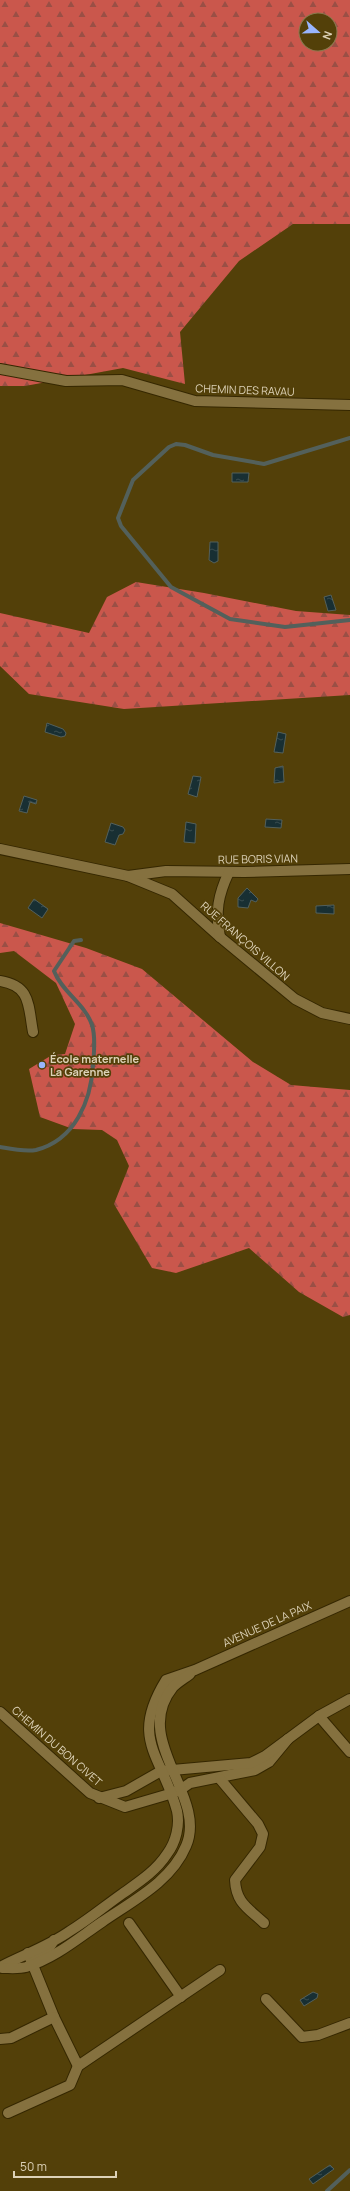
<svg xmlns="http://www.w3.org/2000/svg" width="350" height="2191" font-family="Manrope,sans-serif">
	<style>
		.forest { fill: url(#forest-firs); fill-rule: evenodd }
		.water { fill: url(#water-ripples); stroke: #53605b }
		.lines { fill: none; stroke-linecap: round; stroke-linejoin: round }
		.stream { stroke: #53605b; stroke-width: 4 }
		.minor-casing { stroke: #352700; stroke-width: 12 }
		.tertiary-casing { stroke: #352700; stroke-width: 12 }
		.minor { stroke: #85713f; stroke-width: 10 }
		.tertiary { stroke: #85713f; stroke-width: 10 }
		.poi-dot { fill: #99b5fd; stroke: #534009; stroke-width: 1.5 }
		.labels { text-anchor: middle; stroke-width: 3.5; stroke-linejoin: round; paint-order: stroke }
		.street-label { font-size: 11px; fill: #ddd2b8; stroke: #534009 }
		.poi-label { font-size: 11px; font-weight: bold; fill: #ddd2b8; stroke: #534009; text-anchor: start }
	</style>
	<defs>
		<pattern id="forest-firs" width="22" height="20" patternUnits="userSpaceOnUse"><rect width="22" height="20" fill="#ca574c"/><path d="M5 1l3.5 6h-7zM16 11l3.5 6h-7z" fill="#9a4f45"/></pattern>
		<pattern id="water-ripples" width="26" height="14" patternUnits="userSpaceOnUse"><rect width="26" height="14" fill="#182f33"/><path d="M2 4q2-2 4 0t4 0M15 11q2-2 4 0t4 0" fill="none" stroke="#394c4e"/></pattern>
	</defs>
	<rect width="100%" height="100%" fill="#534009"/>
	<g class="forest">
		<path d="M0,0h350v224h-57l-54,37 -59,71 5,52 -62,-16 -98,18h-25zM306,20h24v24h-24z"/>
		<polygon points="136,582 204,593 296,611 350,615 350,695 124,709 29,694 0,666 0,613 89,633 107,597"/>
		<polygon points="0,923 86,948 142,969 253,1062 291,1085 350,1090 350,1315 343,1317 299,1292 249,1248 176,1273 152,1268 114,1204 129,1166 117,1140 102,1130 73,1129 40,1117 29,1069 52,1055 65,1054 75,1024 56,983 14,951 0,953"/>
	</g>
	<g class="water">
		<polygon points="232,473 249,473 248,482 232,482"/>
		<polygon points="210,542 218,542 218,561 214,563 209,560"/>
		<polygon points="331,595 336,610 328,611 324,597"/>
		<polygon points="47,723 63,729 66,733 65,736 61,737 45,732"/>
		<polygon points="278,732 286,734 283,753 274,752"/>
		<polygon points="283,766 284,782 274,783 275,768"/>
		<polygon points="193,776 201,777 197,797 188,794"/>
		<polygon points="24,796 37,800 36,804 30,802 27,813 19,811"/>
		<polygon points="266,819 282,820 281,828 265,827"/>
		<polygon points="186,822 196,824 195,843 184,842"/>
		<polygon points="111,823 123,827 125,830 123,834 119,835 115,845 105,842"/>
		<polygon points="247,888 258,899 256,902 251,900 248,908 238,907 238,898"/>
		<polygon points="34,899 48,909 42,918 28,908"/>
		<polygon points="334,905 334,914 316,913 316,906"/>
		<polygon points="313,1992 318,1994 317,1998 304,2006 300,2000"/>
		<polygon points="330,2165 334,2169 313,2184 309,2179"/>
	</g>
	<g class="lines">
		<g class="stream">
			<polyline points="350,438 264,464 213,455 185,445 176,444 169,447 133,480 118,518 121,526 171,587 230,619 285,627 350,620"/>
			<path d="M0,1147c11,2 25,5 36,3 39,-10 55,-49 57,-85 1,-12 3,-28 -1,-40 -7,-21 -30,-33 -38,-54l20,-30 7,-1"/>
			<polyline points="327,2191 350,2170"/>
		</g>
		<defs>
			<g id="minor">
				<polyline points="0,369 66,381 122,380 195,401 350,405"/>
				<polyline points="0,849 128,876 172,894 220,937 295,999 322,1013 350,1019"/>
				<polyline points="128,876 166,871 244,872 350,869"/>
				<path d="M220,937c-5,-25 -2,-42 9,-65"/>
				<path d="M0,981c31,5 28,24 33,51"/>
				<polyline points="0,1712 90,1793 125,1807 166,1795 180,1790 190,1783 255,1770 269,1762 288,1739"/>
				<polyline points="319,1716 350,1752"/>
				<path d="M220,1779l38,45 5,10 -3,13 -25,33c1,23 13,28 29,43"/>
				<polyline points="99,1798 126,1791 161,1771 251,1763 265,1756 319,1716 350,1699"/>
				<polyline points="129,1923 181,1997"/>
				<polyline points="28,1953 54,2017 78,2066 220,1970"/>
				<path d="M33,1964c7,-11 15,-11 21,-24"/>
				<polyline points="266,1999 302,2037 318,2035 350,2023"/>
				<polyline points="0,2039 11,2038 54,2017"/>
				<polyline points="8,2113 70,2085 78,2066"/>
			</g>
			<g id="tertiary">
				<path d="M0,1967c23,-12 49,-21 70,-36 18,-11 35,-25 52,-37 17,-12 34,-23 45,-40 9,-12 13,-29 10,-43 -15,-56 -48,-71 -11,-131l29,-10 155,-69"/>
				<path d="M2,1968c8,0 17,1 24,-1 29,-9 51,-28 76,-45 30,-21 69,-40 84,-76 22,-50 -56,-106 -13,-159 5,-5 12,-9 17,-13"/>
			</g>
		</defs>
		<use href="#minor" class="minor-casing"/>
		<use href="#tertiary" class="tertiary-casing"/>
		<use href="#minor" class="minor"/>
		<use href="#tertiary" class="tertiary"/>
	</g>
	<circle class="poi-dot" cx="42" cy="1065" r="4"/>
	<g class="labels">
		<g class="street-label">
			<text transform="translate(245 390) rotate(2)" y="4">CHEMIN DES RAVAU</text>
			<text transform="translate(258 859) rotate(-1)" y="4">RUE BORIS VIAN</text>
			<text transform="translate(245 941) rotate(41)" y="4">RUE FRANÇOIS VILLON</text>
			<text transform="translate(267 1624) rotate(-24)" y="4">AVENUE DE LA PAIX</text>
			<text transform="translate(57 1746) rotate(41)" y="4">CHEMIN DU BON CIVET</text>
		</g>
		<g class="poi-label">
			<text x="50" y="1063">École maternelle<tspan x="50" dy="13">La Garenne</tspan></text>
		</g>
	</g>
	<g transform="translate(318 32) rotate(110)"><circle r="19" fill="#534009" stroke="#8a7a4f"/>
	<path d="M0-3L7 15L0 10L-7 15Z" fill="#99b5fd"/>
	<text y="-6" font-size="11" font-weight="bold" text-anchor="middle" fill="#ddd2b8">N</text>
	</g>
	<path d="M14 2171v6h102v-6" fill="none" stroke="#ddd2b8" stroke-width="2"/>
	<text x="20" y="2171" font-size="12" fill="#ddd2b8" stroke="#534009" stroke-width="3" paint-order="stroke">50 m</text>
</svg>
